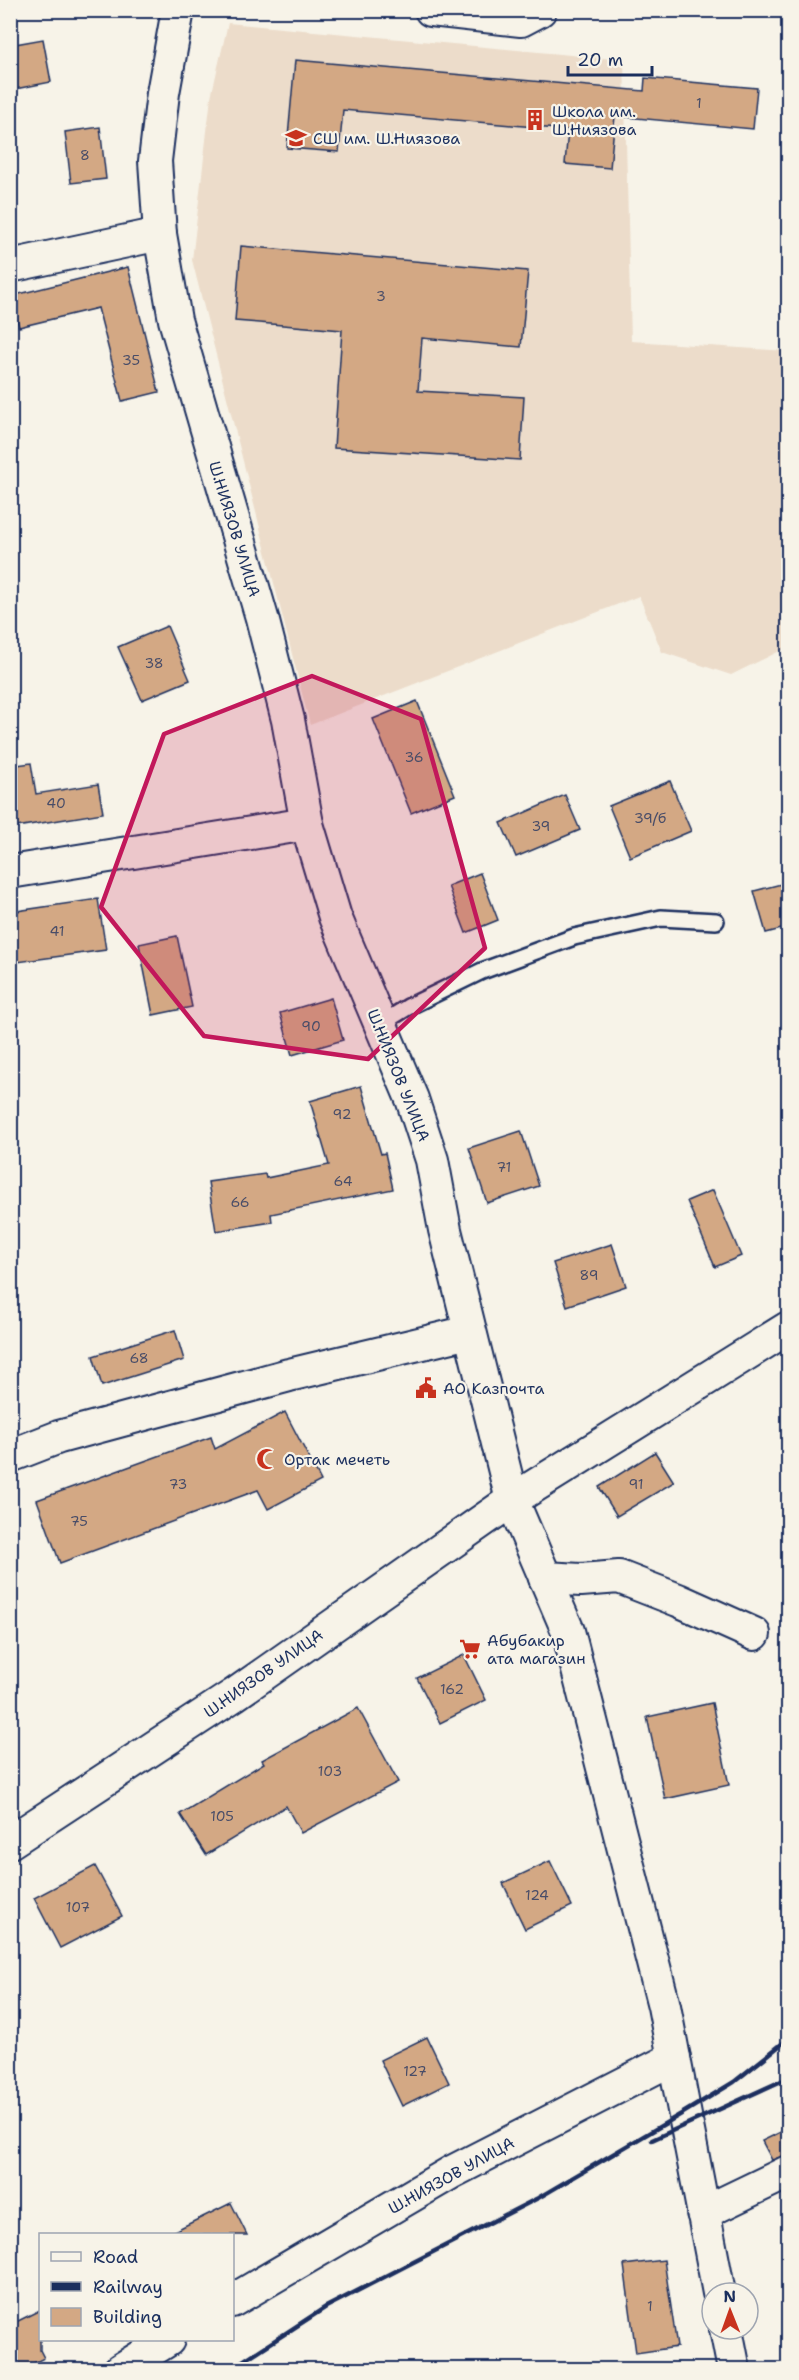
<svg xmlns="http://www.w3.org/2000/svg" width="799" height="2380" font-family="'Shantell Sans',sans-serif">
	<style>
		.built { fill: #ecdcca }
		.building { fill: #d3a884; stroke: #1b2f5e; stroke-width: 1.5 }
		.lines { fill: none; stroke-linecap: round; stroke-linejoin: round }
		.service-casing { stroke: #1b2f5e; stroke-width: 20 }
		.minor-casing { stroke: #1b2f5e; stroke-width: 36 }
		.service { stroke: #f7f3e8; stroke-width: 15 }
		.minor { stroke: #f7f3e8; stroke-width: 32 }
		.rail { stroke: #1b2f5e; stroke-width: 4.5 }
		.marked { fill: #c2185b; fill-opacity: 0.2; stroke: #c2185b; stroke-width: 4.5; stroke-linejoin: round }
		.labels { text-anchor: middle; stroke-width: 4.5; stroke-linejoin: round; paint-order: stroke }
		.number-label { font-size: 14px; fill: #494d68 }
		.poi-label { font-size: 16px; fill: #1b2f5e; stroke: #f7f3e8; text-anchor: start }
		.street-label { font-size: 16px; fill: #1b2f5e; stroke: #f7f3e8 }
	</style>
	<rect width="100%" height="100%" fill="#f7f3e8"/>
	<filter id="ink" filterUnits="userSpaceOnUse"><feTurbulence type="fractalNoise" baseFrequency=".0167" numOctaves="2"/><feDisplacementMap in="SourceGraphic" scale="12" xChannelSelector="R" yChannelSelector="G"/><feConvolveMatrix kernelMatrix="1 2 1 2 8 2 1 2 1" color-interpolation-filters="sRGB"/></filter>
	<g filter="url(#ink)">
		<polygon class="built" points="228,23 624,60 631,341 788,351 788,647 731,675 662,652 639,596 310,725 192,260 211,97"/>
		<g class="building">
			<polygon points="43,39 51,82 10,90 10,45"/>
			<polygon points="295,60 644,91 645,78 757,88 753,129 615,116 610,168 565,164 568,130 343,110 339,152 287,148"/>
			<polygon points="100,127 106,179 71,183 65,132"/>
			<polygon points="241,246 528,271 521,347 422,338 418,391 524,397 520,460 334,448 342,330 235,321"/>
			<polygon points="128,267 159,392 122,401 98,308 19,327 11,296"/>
			<polygon points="167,626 190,680 142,700 118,647"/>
			<polygon points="417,701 455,795 411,813 373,719"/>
			<polygon points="31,763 36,794 98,784 103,813 10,828 10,766"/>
			<polygon points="670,781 691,831 630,857 609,806"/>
			<polygon points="565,795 580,830 516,857 501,823"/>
			<polygon points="480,873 498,920 466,933 448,886"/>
			<polygon points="789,882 789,927 766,933 754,891"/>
			<polygon points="98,899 106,950 10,963 10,912"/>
			<polygon points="177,936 192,1007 153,1015 139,944"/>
			<polygon points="331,998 343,1040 292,1055 280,1013"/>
			<polygon points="361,1086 381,1154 385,1153 393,1189 271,1214 272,1222 216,1231 208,1182 265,1174 266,1178 329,1165 310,1101"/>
			<polygon points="521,1131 539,1186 487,1203 469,1148"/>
			<polygon points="713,1190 741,1256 715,1267 687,1201"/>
			<polygon points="612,1244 626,1286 567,1306 553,1263"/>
			<polygon points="175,1330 184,1360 102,1386 93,1356"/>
			<polygon points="285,1412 321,1481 268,1509 258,1490 60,1563 37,1500 211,1437 215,1449"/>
			<polygon points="655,1452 674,1482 617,1516 599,1487"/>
			<polygon points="464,1655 486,1700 440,1723 417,1678"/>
			<polygon points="712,1703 729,1785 665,1799 647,1717"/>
			<polygon points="358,1708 398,1782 301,1833 286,1806 206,1855 180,1814 264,1763 262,1760"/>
			<polygon points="550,1861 572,1906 525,1929 503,1883"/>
			<polygon points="95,1866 122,1916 60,1948 34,1898"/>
			<polygon points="427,2037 449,2083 402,2106 380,2060"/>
			<polygon points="789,2128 789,2154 772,2160 762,2141"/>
			<polygon points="231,2203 247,2235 166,2235"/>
			<polygon points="664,2260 677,2347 636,2353 624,2265"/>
			<polygon points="40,2310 40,2350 44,2358 20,2370 10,2351 10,2325"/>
		</g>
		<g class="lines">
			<defs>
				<polyline id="service" points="379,1025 408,1007 482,971 574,937 661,918 716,921"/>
				<g id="minor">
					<polyline points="178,10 163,93 155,161 160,234 175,320 262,618 288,720 307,824 335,917 412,1099 432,1160 445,1230 512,1500 568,1631 664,2006 719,2293"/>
					<polyline points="431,10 521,20 540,10"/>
					<polyline points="10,266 160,234"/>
					<polyline points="10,872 307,824"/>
					<polyline points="10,1456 59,1437 289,1375 469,1332"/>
					<polyline points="545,1578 581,1580 619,1577 678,1600 754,1634"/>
					<polyline points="10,1842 234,1695 512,1500 788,1328"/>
					<polyline points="703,2213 788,2172"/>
					<polyline points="232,2301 452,2172 674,2058"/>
					<polyline points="726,2329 734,2370"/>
					<polyline points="120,2370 168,2340"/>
				</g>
			</defs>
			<use href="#service" class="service-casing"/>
			<use href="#minor" class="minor-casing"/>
			<use href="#service" class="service"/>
			<use href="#minor" class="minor"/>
			<g class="rail">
				<polyline points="652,2140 788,2078"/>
				<polyline points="229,2370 326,2307 538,2198 683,2113 734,2082 788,2039"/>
			</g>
		</g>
	</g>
	<path class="marked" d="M312,676l109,43 64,229 -117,111 -164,-23 -103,-129 63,-173z"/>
	<defs>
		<symbol id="building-bare" viewBox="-9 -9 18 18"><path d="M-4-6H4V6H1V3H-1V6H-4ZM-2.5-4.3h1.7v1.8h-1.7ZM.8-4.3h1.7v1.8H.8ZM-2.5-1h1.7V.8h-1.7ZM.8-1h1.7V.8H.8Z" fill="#c8321e" stroke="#f7f3e8" stroke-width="2.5" paint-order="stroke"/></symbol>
		<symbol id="school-bare" viewBox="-9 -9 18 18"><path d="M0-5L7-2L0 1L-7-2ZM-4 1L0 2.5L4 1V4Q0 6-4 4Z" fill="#c8321e" stroke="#f7f3e8" stroke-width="2.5" paint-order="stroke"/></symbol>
		<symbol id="civic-bare" viewBox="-9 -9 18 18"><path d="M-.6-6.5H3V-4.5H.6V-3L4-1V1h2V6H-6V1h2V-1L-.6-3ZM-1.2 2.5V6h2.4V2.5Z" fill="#c8321e" stroke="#f7f3e8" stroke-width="2.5" paint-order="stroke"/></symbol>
		<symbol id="mosque-bare" viewBox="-9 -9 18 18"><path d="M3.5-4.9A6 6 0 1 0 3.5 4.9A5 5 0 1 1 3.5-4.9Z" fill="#c8321e" stroke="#f7f3e8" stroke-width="2.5" paint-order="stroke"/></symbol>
		<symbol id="supermarket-bare" viewBox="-9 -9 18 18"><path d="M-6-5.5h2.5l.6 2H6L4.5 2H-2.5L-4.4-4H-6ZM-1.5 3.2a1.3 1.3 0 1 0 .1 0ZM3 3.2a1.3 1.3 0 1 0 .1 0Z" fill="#c8321e" stroke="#f7f3e8" stroke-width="2.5" paint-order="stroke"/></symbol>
	</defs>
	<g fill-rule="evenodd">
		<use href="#building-bare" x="520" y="105" width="30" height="30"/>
		<use href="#school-bare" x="281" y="123" width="30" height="30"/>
		<use href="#civic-bare" x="411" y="1373" width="30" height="30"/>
		<use href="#mosque-bare" x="252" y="1444" width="30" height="30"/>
		<use href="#supermarket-bare" x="455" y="1634" width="30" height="30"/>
	</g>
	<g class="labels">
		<g class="number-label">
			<text x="699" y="108">1</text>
			<text x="85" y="160">8</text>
			<text x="381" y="301">3</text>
			<text x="131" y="365">35</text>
			<text x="154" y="668">38</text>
			<text x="414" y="762">36</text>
			<text x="56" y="808">40</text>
			<text x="650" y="823">39/б</text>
			<text x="541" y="831">39</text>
			<text x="57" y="936">41</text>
			<text x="311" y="1031">90</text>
			<text x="342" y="1119">92</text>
			<text x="504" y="1172">71</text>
			<text x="343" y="1186">64</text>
			<text x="240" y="1207">66</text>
			<text x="589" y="1280">89</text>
			<text x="139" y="1363">68</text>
			<text x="178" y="1489">73</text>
			<text x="636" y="1489">91</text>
			<text x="79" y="1526">75</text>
			<text x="452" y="1694">162</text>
			<text x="330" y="1776">103</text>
			<text x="222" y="1821">105</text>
			<text x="537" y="1900">124</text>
			<text x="78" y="1912">107</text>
			<text x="415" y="2076">127</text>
			<text x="650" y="2311">1</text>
		</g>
		<g class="poi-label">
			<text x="552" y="117">Школа им.<tspan x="552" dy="18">Ш.Ниязова</tspan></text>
			<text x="313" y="144">СШ им. Ш.Ниязова</text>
			<text x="443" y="1394">АО Казпочта</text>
			<text x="284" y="1465">Ортак мечеть</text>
			<text x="487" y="1646">Абубакир<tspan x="487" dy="18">ата магазин</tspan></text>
		</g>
		<g class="street-label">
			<text transform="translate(235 529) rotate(73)" y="6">Ш.НИЯЗОВ УЛИЦА</text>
			<text transform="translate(399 1075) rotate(68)" y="6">Ш.НИЯЗОВ УЛИЦА</text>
			<text transform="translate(263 1673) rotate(-35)" y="6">Ш.НИЯЗОВ УЛИЦА</text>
			<text transform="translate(451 2175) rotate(-29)" y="6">Ш.НИЯЗОВ УЛИЦА</text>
		</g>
	</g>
	<rect width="799" height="2380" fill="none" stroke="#f7f3e8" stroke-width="36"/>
	<rect x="18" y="18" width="763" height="2344" fill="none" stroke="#1b2f5e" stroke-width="2" filter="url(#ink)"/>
	<rect x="39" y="2233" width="195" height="108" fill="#f7f3e8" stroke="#9fa5b1" stroke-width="1.5"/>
	<rect x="51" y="2252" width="30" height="9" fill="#f7f3e8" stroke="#9fa5b1" stroke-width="1.5"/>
	<text x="93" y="2263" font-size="18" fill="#1b2f5e">Road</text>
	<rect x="51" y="2282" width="30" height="9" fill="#1b2f5e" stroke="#9fa5b1" stroke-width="1.5"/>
	<text x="93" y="2293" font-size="18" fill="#1b2f5e">Railway</text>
	<rect x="51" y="2308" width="30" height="18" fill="#d3a884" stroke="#9fa5b1" stroke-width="1.5"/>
	<text x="93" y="2323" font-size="18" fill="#1b2f5e">Building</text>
	<g transform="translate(730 2311) rotate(359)"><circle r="28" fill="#f7f3e8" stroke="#9fa5b1" stroke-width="1.5"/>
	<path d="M0-4.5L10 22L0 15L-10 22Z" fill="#c8321e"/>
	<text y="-9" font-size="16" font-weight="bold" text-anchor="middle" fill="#1b2f5e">N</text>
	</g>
	<path d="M568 66v9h84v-9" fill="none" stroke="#1b2f5e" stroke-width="3"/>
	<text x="577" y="66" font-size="18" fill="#1b2f5e" stroke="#f7f3e8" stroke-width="4.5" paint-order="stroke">20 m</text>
</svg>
